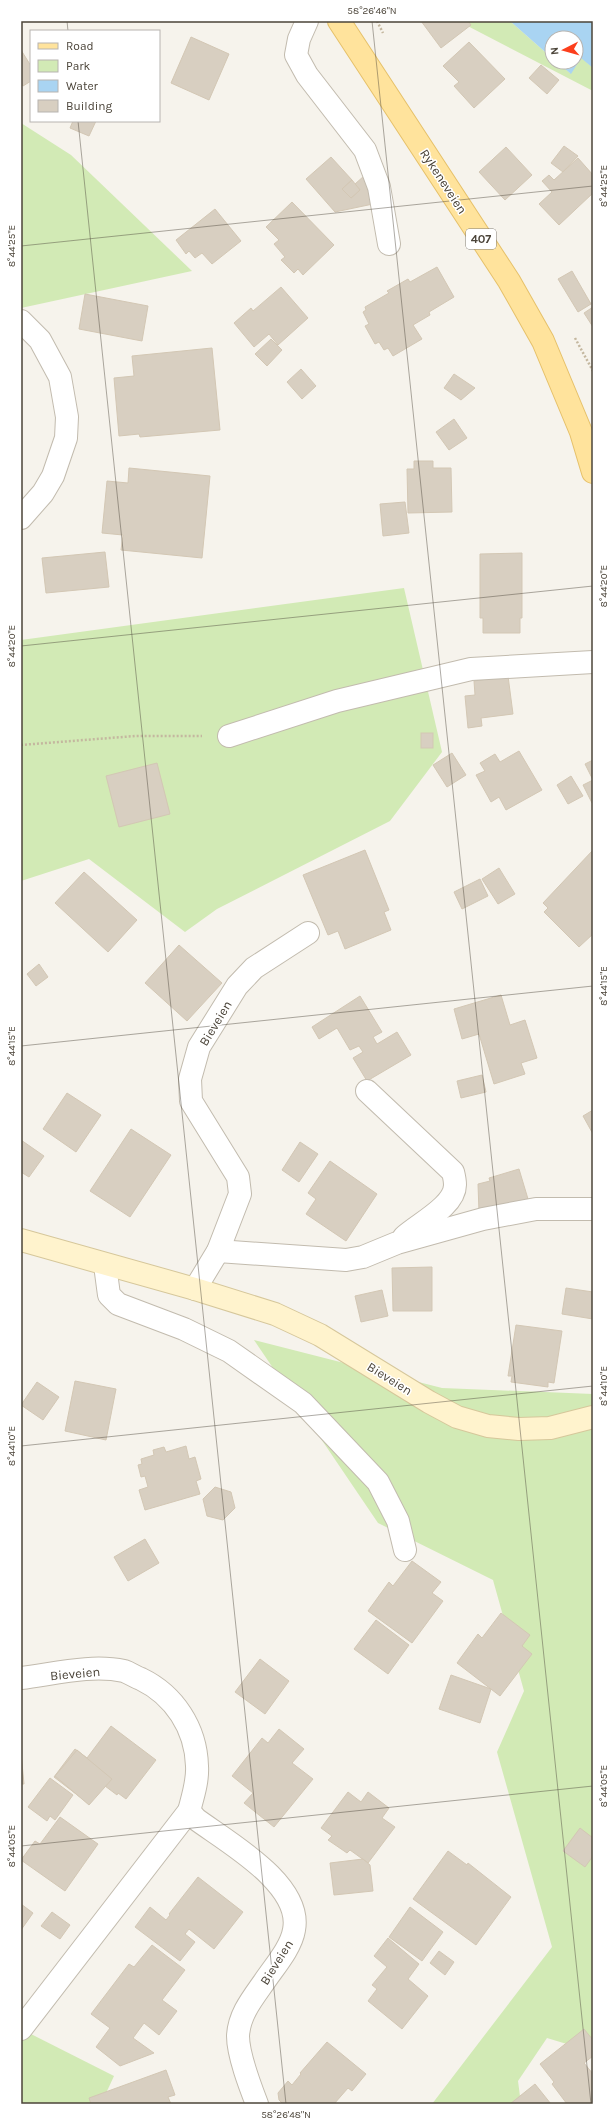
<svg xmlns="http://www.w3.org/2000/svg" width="614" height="2125" font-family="Karla,sans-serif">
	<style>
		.green { fill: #d2eab5 }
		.water { fill: #a9d4f2 }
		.building { fill: #d8cfc1; stroke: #d3c7b4 }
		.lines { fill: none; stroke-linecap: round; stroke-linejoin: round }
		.street-casing { stroke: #c2bbae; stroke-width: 24 }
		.secondary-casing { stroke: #d6c79b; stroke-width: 24 }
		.primary-casing { stroke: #e6c16a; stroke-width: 24 }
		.path { stroke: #c4b79f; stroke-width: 2.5; stroke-dasharray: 2 2; stroke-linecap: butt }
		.street { stroke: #fff; stroke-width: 22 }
		.secondary { stroke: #fff3cd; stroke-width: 22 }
		.primary { stroke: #ffe39c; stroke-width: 22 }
		.ticks { fill: none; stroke: #4b4439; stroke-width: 1; stroke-opacity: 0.45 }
		.labels { text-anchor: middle; stroke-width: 3; stroke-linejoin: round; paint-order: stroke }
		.shield { fill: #fff; stroke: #817c74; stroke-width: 1 }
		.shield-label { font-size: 12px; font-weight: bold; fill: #4b4439 }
		.street-label { font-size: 13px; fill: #4b4439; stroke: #fff }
		.neatline { fill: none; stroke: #4b4439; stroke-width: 1.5 }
		.ticks-label { font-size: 10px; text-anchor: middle; fill: #4b4439 }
	</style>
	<rect width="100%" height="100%" fill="#f6f3ec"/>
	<g class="green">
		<polygon points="458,21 510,21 552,58 552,62 557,62 570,73 582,58 593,68 593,91"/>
		<polygon points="21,123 71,155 192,271 21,308"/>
		<polygon points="404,588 442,752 390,821 217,909 185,932 89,859 21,881 21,640"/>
		<polygon points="254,1340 442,1388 593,1394 593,2052 547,2038 518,2081 521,2104 432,2104 552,1947 497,1752 524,1691 493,1580 378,1523"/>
		<polygon points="21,2029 114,2076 101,2104 21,2104"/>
	</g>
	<polygon class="water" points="510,21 593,21 593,68 581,58 571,74 557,62 576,62 576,38 552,38 552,58"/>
	<g class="building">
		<polygon points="421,21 468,21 471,25 441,48"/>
		<polygon points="191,37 229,54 209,100 171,83"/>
		<polygon points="469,42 505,79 474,108 454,86 459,82 443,66"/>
		<polygon points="21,50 31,66 31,81 23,86 21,83"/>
		<polygon points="541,65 559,80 547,94 529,78"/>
		<polygon points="73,121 96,121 89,136 70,128"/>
		<polygon points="564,146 578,156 563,172 551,163"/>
		<polygon points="506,147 532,175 505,200 479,172"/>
		<polygon points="331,157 352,180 342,189 351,198 360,190 355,184 364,176 373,204 335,212 306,179"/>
		<polygon points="578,158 593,175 593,193 559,225 539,204 552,192 542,181 549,175 554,180"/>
		<polygon points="352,180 360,190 351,198 342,189"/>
		<polygon points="292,202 334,245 303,275 298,269 294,273 281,260 285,257 274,244 279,240 266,227"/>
		<polygon points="215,209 241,241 212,264 202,253 195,258 189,251 186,254 176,240"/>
		<polygon points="437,267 454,297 429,312 430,315 413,325 422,339 393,356 388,348 384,350 379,342 375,344 365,326 369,324 363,312 366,310 365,307 389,293 387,291 408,279 410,282"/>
		<polygon points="572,271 591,304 578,312 558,279"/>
		<polygon points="281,287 308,318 278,345 269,334 254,347 234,323 251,308 253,311"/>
		<polygon points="85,294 148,306 142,341 79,329"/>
		<polygon points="593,307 593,327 584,313"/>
		<polygon points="271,339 282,350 267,366 255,354"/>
		<polygon points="212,348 220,430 140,437 139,434 119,436 114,378 134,376 132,356"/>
		<polygon points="301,369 316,386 302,399 287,382"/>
		<polygon points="454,374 475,388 461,400 444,388"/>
		<polygon points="454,419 467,438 449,450 436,432"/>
		<polygon points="414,461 433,461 433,468 451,468 452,512 408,513 407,469 414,469"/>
		<polygon points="129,468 210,476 202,558 121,550 123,535 102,533 107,481 128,483"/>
		<polygon points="405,502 409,533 383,536 380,504"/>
		<polygon points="105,552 109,587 46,593 42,558"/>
		<polygon points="522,553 522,618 520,618 520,633 483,633 483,618 480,618 480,554"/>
		<polygon points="508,676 513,714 481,718 482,726 468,728 465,696 475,695 474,681"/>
		<rect x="421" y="733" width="12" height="15"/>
		<polygon points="519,751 542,790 506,810 499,797 491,802 476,775 485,771 480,763 495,754 500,762"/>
		<polygon points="452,753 466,775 447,787 433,765"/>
		<polygon points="593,760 593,803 592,803 583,785 593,780 585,764"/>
		<polygon points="157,763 170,814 119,827 106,776"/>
		<polygon points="571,776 583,796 568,804 557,785"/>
		<polygon points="365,850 389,910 384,912 391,930 345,949 338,931 328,935 303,875"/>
		<polygon points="593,850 593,934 579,947 544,912 548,908 543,903"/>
		<polygon points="499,868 515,894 498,904 482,879"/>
		<polygon points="84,872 137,920 108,952 55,903"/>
		<polygon points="480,879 488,896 462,909 454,892"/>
		<polygon points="179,945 222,983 187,1021 145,983"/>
		<polygon points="39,964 48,977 36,986 27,974"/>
		<polygon points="501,995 510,1025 525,1020 537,1058 521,1063 525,1074 494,1084 479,1034 462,1039 454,1009"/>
		<polygon points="360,996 382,1032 373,1037 377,1044 397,1032 411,1055 367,1081 353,1058 363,1052 359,1046 350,1050 337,1028 319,1039 312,1027"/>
		<polygon points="482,1075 486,1092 461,1098 457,1081"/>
		<polygon points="67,1093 101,1115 76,1152 43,1129"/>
		<polygon points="593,1110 593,1134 583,1116"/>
		<polygon points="131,1129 171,1155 130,1217 90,1191"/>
		<polygon points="21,1140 44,1156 29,1177 21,1172"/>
		<polygon points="300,1142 318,1154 299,1182 282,1170"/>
		<polygon points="330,1161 377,1194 346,1241 306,1214 316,1199 308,1193"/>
		<polygon points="519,1169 528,1199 479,1212 478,1184 490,1181 489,1178"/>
		<polygon points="432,1267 432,1311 393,1311 392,1268"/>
		<polygon points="566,1288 593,1292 593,1319 562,1314"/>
		<polygon points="382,1290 388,1316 361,1322 355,1296"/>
		<polygon points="516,1325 562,1331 554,1383 548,1382 548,1387 511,1382 512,1376 508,1376"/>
		<polygon points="75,1381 116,1389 106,1440 65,1431"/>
		<polygon points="37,1382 59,1397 43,1420 21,1405"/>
		<polygon points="186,1446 189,1459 195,1457 201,1479 196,1481 200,1494 145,1510 139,1490 148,1487 145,1476 141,1477 138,1465 142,1464 141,1459 154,1455 153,1450 164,1447 166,1452"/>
		<polygon points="215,1487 231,1492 235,1508 223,1520 207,1516 203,1499"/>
		<polygon points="145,1539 159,1563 128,1581 114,1557"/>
		<polygon points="412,1561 441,1582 432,1593 443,1601 412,1643 368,1611 389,1582 393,1586"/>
		<polygon points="501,1613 530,1635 522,1646 532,1654 500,1696 457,1663 478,1634 482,1638"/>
		<polygon points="376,1620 409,1645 388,1674 354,1649"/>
		<polygon points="260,1659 289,1681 265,1714 235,1692"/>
		<polygon points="451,1675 491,1689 480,1723 439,1709"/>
		<polygon points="111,1726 156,1760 126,1799 118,1793 117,1795 105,1786 107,1784 105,1783 89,1804 54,1777 75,1749 87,1758"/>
		<polygon points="279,1729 304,1749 292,1763 313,1779 274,1827 244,1803 253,1793 232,1776 262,1738 268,1743"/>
		<polygon points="77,1750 112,1779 89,1805 55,1776"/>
		<polygon points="21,1753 24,1784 21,1784"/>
		<polygon points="50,1778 73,1795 55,1820 50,1816 47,1821 28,1807"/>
		<polygon points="348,1792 361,1802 368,1792 389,1808 382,1818 395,1827 368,1863 350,1850 347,1853 328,1840 332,1836 321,1828"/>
		<polygon points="60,1817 98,1844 65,1891 21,1860 35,1841 40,1844"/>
		<polygon points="580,1828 593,1838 593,1856 585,1867 563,1851"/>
		<polygon points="448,1851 467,1865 468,1863 511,1897 476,1945 413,1899"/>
		<polygon points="363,1859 370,1865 373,1891 334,1895 330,1863"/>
		<polygon points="198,1877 243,1912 214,1949 189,1929 185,1934 195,1942 180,1961 135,1927 150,1907 166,1920 170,1915 169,1914"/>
		<polygon points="21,1904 33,1913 21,1930"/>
		<polygon points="410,1907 443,1932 422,1961 389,1937"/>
		<polygon points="52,1912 70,1925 60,1939 41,1926"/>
		<polygon points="388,1938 419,1964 408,1979 428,1996 402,2029 368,2001 377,1989 372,1985 387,1967 374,1956"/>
		<polygon points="152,1945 185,1970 162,2000 177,2011 159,2035 144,2023 133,2038 154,2053 120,2066 96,2047 110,2028 91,2014 129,1964 134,1967"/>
		<polygon points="439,1951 454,1962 445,1975 430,1963"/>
		<polygon points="584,2029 593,2040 593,2056 584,2063 593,2074 593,2104 567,2104 552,2084 554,2082 540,2064"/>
		<polygon points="327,2042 366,2074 352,2091 348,2088 334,2104 283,2104 279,2100 278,2093 288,2081 292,2085 301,2074 300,2073"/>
		<polygon points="166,2070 175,2095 168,2097 171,2104 91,2104 89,2098"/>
		<polygon points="535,2084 551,2104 510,2104"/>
	</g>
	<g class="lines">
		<defs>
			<g id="street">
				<polyline points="307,21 299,39 296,55 307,75 365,150 379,187 389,244"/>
				<polyline points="21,321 40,340 60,377 67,417 66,438 53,476 43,493 21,518"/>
				<polyline points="229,736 337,701 471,669 593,662"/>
				<path d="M367,1091l86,81c1,4 2,9 2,13 0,21 -37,39 -51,52"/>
				<polyline points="218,1251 346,1260 363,1257 397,1243 483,1219 536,1209 593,1209"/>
				<polyline points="105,1265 109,1295 118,1304 184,1329 229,1351 303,1403 378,1482 398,1521 405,1550"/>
				<polyline points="195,1289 218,1251 240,1194 238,1177 191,1101 190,1079 199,1047 237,986 254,968 308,933"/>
				<path d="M21,1678c33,-4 70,-14 103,-7 6,2 11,6 17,8 33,16 55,49 56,87 1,15 -4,30 -8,45l-168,218"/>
				<path d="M189,1811l7,8c31,23 107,65 98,111 -3,18 -20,37 -30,52 -12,17 -25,33 -26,54 0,19 12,50 19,68"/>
			</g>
			<polyline id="secondary" points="21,1240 195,1289 275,1314 320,1335 429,1402 457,1417 488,1426 519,1429 550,1428 593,1417"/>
			<polyline id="primary" points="339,21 509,281 543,341 581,432 593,472"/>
		</defs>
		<use href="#street" class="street-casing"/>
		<use href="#secondary" class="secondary-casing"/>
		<use href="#primary" class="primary-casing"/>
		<g class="path">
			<polyline points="377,21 383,33"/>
			<polyline points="575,338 593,371"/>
			<polyline points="21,745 135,736 202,736"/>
		</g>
		<use href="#street" class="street"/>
		<use href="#secondary" class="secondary"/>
		<use href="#primary" class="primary"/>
	</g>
	<path class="ticks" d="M67,21l1,10M372,21l219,2083M78,121l208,1983M21,246l572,-60M21,646l572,-60M21,1046l572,-60M21,1446l572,-60M21,1846l572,-60"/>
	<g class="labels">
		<rect class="shield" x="466" y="229" width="30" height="20" rx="3"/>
		<g class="shield-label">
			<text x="481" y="243">407</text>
		</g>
		<g class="street-label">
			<text transform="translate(444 181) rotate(57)" y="5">Rykeneveien</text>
			<text transform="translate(215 1023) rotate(-59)" y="5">Bieveien</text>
			<text transform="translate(390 1378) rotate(32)" y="5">Bieveien</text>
			<text transform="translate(75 1673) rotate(-5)" y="5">Bieveien</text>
			<text transform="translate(276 1962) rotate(-58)" y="5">Bieveien</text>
		</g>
	</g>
	<rect width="614" height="2125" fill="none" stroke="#ffffff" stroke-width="44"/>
	<rect x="30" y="30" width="130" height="92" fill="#ffffff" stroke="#b7b4b0"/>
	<rect x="38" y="43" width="20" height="6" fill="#ffe39c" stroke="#b7b4b0"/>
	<text x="66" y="50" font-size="12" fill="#4b4439">Road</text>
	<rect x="38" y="60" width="20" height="12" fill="#d2eab5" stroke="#b7b4b0"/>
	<text x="66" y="70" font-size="12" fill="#4b4439">Park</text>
	<rect x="38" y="80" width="20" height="12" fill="#a9d4f2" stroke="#b7b4b0"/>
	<text x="66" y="90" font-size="12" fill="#4b4439">Water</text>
	<rect x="38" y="100" width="20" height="12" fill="#d8cfc1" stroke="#b7b4b0"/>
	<text x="66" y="110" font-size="12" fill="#4b4439">Building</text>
	<g transform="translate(564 50) rotate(264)"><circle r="19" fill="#ffffff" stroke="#b7b4b0"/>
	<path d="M0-3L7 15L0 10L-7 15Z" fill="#fc3f1d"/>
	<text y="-6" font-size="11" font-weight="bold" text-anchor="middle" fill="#4b4439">N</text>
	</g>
	<rect x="22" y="22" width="570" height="2081" class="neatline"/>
	<g class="ticks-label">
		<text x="372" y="14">58°26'46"N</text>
		<text transform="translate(603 186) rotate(-90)" y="4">8°44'25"E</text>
		<text transform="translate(11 246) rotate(-90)" y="4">8°44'25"E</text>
		<text transform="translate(603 586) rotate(-90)" y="4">8°44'20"E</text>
		<text transform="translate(11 646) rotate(-90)" y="4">8°44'20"E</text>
		<text transform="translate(603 986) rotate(-90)" y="4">8°44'15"E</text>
		<text transform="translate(11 1046) rotate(-90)" y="4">8°44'15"E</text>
		<text transform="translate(603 1386) rotate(-90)" y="4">8°44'10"E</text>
		<text transform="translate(11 1446) rotate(-90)" y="4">8°44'10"E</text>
		<text transform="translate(603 1786) rotate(-90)" y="4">8°44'05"E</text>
		<text transform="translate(11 1846) rotate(-90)" y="4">8°44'05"E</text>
		<text x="286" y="2118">58°26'48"N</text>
	</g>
</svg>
